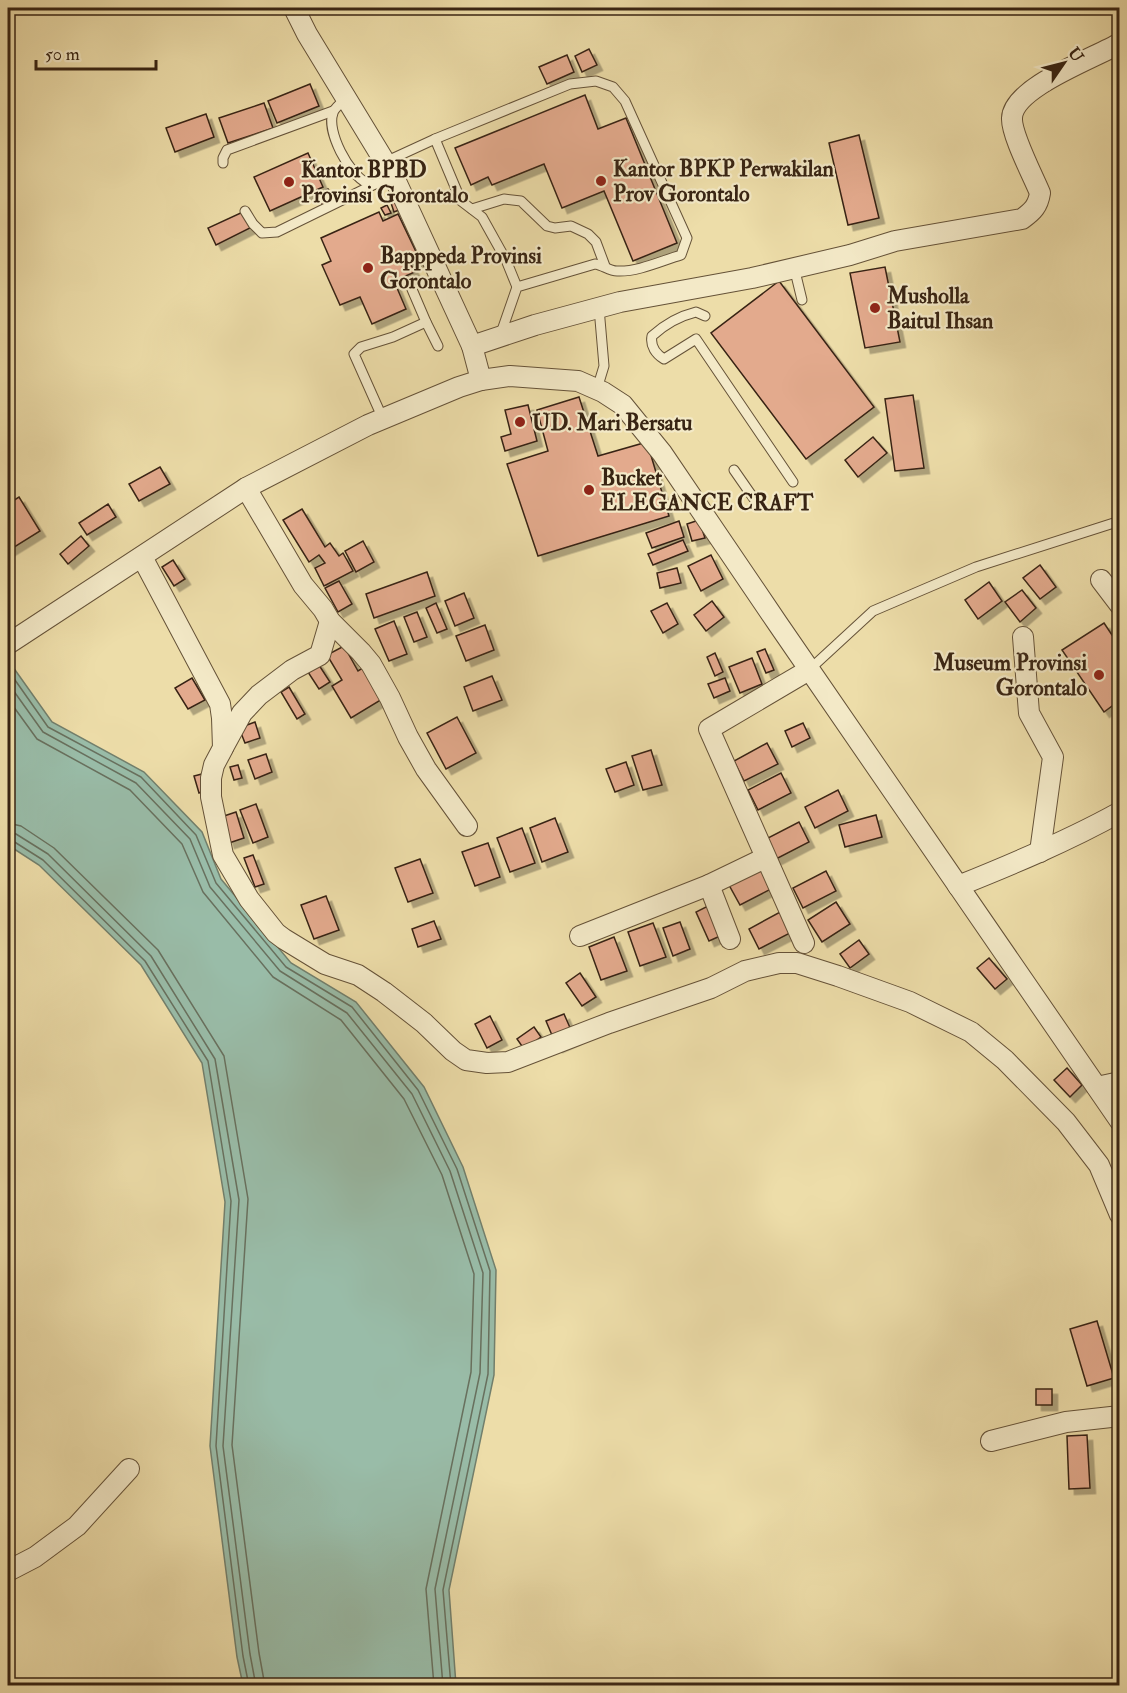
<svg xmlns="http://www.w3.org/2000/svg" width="1127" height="1693" font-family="'IM FELL Double Pica',serif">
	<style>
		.water { fill: #99bca8; stroke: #727f6c; stroke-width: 1.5 }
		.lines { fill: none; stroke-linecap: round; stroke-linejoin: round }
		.shore { stroke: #68705e; stroke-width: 1.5 }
		.building { fill: #e3aa8d; stroke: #382413; stroke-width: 1.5; filter: url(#shadow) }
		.service-casing { stroke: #655238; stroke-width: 11 }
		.minor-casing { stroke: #655238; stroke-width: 22 }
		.service { stroke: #f3e9c7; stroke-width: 9 }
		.minor { stroke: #f3e9c7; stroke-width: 20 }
		.poi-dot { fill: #8f2418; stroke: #f3e9c7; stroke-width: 2 }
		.labels { text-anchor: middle; stroke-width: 4.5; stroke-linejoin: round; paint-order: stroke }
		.poi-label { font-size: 22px; font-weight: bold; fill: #382413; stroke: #f3e9c7; text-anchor: start }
	</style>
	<defs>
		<filter id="shadow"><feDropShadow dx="5.5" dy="5.5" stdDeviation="0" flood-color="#0004"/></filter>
	</defs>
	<rect width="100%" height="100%" fill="#eddda9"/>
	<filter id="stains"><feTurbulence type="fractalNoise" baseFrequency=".00333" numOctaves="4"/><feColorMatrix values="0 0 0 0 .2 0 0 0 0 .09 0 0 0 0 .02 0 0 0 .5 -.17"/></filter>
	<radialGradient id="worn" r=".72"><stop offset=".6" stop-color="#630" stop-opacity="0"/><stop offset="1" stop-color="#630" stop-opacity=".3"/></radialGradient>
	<polygon class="water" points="8,660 52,722 144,772 202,832 221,879 291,963 356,1002 424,1087 463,1167 496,1270 494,1375 449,1590 456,1685 243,1685 237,1657 210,1446 225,1202 202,1063 141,965 39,865 8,845"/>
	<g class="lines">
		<g class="shore">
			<polyline points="8,670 48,727 141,777 196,835 216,883 286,967 352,1007 418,1090 457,1169 490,1271 488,1374 443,1590 451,1686"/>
			<polyline points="8,683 43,732 136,783 190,839 210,887 280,971 347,1013 412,1094 450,1171 483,1273 480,1373 435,1589 443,1686"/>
			<polyline points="8,699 37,739 130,790 182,844 203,892 273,977 341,1020 404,1099 442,1175 474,1274 471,1372 426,1589 434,1686"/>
			<polyline points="8,823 21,826 54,848 158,950 224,1056 248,1199 232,1445 259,1653 265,1686"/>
			<polyline points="8,832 16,834 48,854 151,956 215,1059 239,1200 223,1446 250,1654 256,1686"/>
			<polyline points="8,840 13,841 43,860 145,961 208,1061 231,1201 216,1446 243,1656 249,1686"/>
		</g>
	</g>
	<g class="building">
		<polygon points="589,49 597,65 582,72 575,56"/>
		<polygon points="567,55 574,72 547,84 539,67"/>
		<polygon points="310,84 319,106 277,123 268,101"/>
		<polygon points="585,95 598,129 626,118 677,243 633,261 604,191 562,208 544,164 492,185 488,177 471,185 455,148"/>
		<polygon points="264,103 273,128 228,143 219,118"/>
		<polygon points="206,114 214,137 175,152 166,128"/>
		<polygon points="859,135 879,218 848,225 829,143"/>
		<polygon points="308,153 323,187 270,211 254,177"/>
		<polygon points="328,189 334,198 322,205 317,195"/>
		<polygon points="401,199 404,208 394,212 391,203"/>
		<polygon points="387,205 391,213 385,215 381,208"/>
		<polygon points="245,211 252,227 216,245 208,228"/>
		<polygon points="379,212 383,221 398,214 420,260 411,265 415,272 394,281 406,309 372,324 360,297 340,305 322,265 331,261 321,238"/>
		<polygon points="885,267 900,342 865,348 850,273"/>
		<polygon points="779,281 874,407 806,459 711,333"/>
		<polygon points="913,395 924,468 895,471 885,399"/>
		<polygon points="579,397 598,456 647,442 669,516 538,556 507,464 548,451 537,410"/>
		<polygon points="528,405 537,441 505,451 501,437 511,434 505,410"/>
		<polygon points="873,437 887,453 858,477 845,460"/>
		<polygon points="160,467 170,484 139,501 129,484"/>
		<polygon points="19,497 40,531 8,551 8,504"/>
		<polygon points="108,504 116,517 87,535 79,523"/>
		<polygon points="302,509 325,547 330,543 339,556 343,553 353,571 324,586 315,568 325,563 319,555 309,562 283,520"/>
		<polygon points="699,520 705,538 692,541 687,524"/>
		<polygon points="679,521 684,537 652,548 646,533"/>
		<polygon points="81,536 89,546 68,564 60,554"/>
		<polygon points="683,540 688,551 653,565 648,554"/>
		<polygon points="363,541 374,562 356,572 345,551"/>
		<polygon points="711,555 723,579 701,591 688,566"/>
		<polygon points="173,560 185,579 174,586 162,567"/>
		<polygon points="1040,565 1056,587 1040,599 1023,578"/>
		<polygon points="677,568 681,583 660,588 657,573"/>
		<polygon points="427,572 435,596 374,618 366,594"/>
		<polygon points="339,581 352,604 338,612 325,588"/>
		<polygon points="989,582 1002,601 978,619 965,600"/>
		<polygon points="1022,590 1036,608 1020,622 1005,602"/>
		<polygon points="464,593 474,618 455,626 445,601"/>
		<polygon points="712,601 724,617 706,631 694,615"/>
		<polygon points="436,603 447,629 437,633 426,608"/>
		<polygon points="667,603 678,624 663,633 651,611"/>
		<polygon points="417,612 427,637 414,642 404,617"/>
		<polygon points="394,621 407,654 389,661 375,629"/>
		<polygon points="1104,623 1120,647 1120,700 1104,712 1062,650"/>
		<polygon points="485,625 494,650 466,661 456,636"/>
		<polygon points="344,646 358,671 366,666 384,698 351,718 332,686 342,680 327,655"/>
		<polygon points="765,649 774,670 766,673 757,652"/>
		<polygon points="715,653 723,672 715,676 707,657"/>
		<polygon points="752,658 762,684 740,693 729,667"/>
		<polygon points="317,662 330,682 319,689 306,669"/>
		<polygon points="492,676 502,700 473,711 464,687"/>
		<polygon points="192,678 205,700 188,709 175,688"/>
		<polygon points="725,678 730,691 714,698 708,684"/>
		<polygon points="289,687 305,714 297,719 281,692"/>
		<polygon points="457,717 476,753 446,769 427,733"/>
		<polygon points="255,722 260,738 245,743 239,728"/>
		<polygon points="803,723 810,738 792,747 785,731"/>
		<polygon points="767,743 778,764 744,781 734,761"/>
		<polygon points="651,750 662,785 643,790 632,756"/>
		<polygon points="266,754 272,772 255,779 248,760"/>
		<polygon points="626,762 634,785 615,792 606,769"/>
		<polygon points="238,765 242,778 234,780 230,767"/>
		<polygon points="781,773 791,793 758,810 748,790"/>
		<polygon points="202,774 207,790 199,793 194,776"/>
		<polygon points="838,790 848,811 815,828 805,807"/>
		<polygon points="256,804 268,837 253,843 240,810"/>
		<polygon points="236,812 244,838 229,843 221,817"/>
		<polygon points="876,815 882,837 845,847 839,825"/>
		<polygon points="555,818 568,852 542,862 530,828"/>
		<polygon points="799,822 809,842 776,859 766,839"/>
		<polygon points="522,828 535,863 510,872 497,838"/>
		<polygon points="488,843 500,877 475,886 462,852"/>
		<polygon points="253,855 264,884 255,887 244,858"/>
		<polygon points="420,859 433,893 408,902 395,868"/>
		<polygon points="762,867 773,888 740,905 729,885"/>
		<polygon points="826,871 836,891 803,908 793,888"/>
		<polygon points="326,896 339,930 314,939 301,905"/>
		<polygon points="716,902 729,932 709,941 696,912"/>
		<polygon points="836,902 850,924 822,942 808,920"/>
		<polygon points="782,911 792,932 759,949 749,929"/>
		<polygon points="434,921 441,939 418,947 412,929"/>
		<polygon points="680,922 690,949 673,956 663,928"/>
		<polygon points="653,923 666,957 640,966 628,932"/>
		<polygon points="614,937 627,971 601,980 589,947"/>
		<polygon points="859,940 869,954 850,968 840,954"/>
		<polygon points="989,958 1007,979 995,989 977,968"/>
		<polygon points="580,973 596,997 582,1006 566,983"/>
		<polygon points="564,1014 575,1039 557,1047 546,1021"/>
		<polygon points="490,1016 502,1040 487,1048 475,1024"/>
		<polygon points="534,1027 541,1037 524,1049 517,1039"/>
		<polygon points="1067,1068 1082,1085 1070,1097 1054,1080"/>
		<polygon points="1097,1321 1114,1378 1087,1386 1070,1329"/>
		<rect x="1036" y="1389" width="16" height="16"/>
		<polygon points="1087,1435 1090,1488 1069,1489 1067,1436"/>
	</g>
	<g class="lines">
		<defs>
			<g id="service">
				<path d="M348,101l-6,1c-3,3 -8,7 -9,11 -7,18 16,62 34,70 9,3 19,-2 27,-6"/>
				<polyline points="435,139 461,201 482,217 506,260 517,287"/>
				<path d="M385,162l50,-23 135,-55 26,-3 17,6 12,14 62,137 -6,17c-20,6 -43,17 -64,16 -8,0 -14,-6 -22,-7l-78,23 -17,49"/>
				<polyline points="223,163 223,158 227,150 333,111"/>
				<polyline points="472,209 504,199 521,201 547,226 555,228 571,226 588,234 596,242 605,266"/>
				<polyline points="245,211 253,224 262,233 277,232 375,184"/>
				<polyline points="794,267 802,300"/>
				<path d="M705,316l-9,-4c-16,4 -32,13 -44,24 -2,10 4,18 12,23l32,-20 97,143"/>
				<polyline points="426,322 438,346"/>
				<polyline points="597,389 604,366 599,308"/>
				<polyline points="383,419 354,354 361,347 393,337 426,322 411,287"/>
				<polyline points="734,470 759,506"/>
				<polyline points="809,670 873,611 976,567 1120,521"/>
			</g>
			<g id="minor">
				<polyline points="294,8 307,34 394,177 472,346 481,380"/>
				<path d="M472,346l63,-21 85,-23 132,-24 98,-23 45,-14 127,-22c11,-8 16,-13 18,-26 -7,-17 -29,-59 -28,-75 1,-31 83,-60 108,-75"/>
				<polyline points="246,488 303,585 323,609 330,621 361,652 371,664 390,698 408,737 426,769 467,826"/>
				<polyline points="142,557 220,704 222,718 223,748 214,765 211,778 211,797 223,855 249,899 276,933 284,939 325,964 358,975 384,992 424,1023 453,1051 466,1060 487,1063 508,1062 609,1023 711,988 745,971 779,963 797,963 838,976 910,1002 971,1032 1005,1060 1066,1122 1099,1165 1120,1215"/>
				<polyline points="1101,580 1120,605"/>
				<polyline points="1023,637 1029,713 1053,757 1040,852"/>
				<polyline points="8,644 246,488 368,425 459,387 481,380 510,376 578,381 603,392 623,405 662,453 778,624 1120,1121"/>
				<polyline points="224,746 242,713 259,695 292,670 320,655 330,621"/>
				<path d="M958,886c55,-22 110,-45 162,-74"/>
				<polyline points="580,936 709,885"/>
				<polyline points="730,939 709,885 765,858"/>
				<polyline points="804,943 709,729 809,670"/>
				<polyline points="1097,1087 1120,1082"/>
				<polyline points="991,1441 1066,1422 1120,1416"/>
				<polyline points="8,1571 35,1557 77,1526 129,1469"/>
			</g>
		</defs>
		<use href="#service" class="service-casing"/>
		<use href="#minor" class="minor-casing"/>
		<use href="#service" class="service"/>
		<use href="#minor" class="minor"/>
	</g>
	<g class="poi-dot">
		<circle cx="601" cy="181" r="6"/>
		<circle cx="289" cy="182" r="6"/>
		<circle cx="368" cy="268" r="6"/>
		<circle cx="875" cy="308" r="6"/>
		<circle cx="520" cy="422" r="6"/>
		<circle cx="589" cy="490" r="6"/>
		<circle cx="1099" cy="675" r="6"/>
	</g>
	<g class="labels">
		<g class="poi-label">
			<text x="613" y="176">Kantor BPKP Perwakilan<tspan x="613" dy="25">Prov Gorontalo</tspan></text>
			<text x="301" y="177">Kantor BPBD<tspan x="301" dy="25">Provinsi Gorontalo</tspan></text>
			<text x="380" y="263">Bapppeda Provinsi<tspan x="380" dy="25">Gorontalo</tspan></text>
			<text x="887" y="303">Musholla<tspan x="887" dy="25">Baitul Ihsan</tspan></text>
			<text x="532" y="430">UD. Mari Bersatu</text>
			<text x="601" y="485">Bucket<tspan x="601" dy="25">ELEGANCE CRAFT</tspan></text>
			<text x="1087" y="670" text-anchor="end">Museum Provinsi<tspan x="1087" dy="25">Gorontalo</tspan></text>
		</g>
	</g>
	<rect width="1127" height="1693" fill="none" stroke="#eddda9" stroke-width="30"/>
	<rect x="9" y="9" width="1109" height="1675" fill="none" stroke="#382413" stroke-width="3"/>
	<rect x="15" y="15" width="1097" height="1663" fill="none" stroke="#382413" stroke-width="1.5"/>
	<g transform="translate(1064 63) rotate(55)" stroke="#f3e9c7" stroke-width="4.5" paint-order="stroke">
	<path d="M0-4.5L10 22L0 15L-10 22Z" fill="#382413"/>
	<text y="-9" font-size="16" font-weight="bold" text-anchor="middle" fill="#382413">U</text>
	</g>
	<path d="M36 60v9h120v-9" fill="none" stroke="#382413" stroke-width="3"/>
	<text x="45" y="60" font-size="18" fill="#382413" stroke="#f3e9c7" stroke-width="4.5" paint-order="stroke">50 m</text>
	<rect width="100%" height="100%" filter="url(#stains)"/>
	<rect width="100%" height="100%" fill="url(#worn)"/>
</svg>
